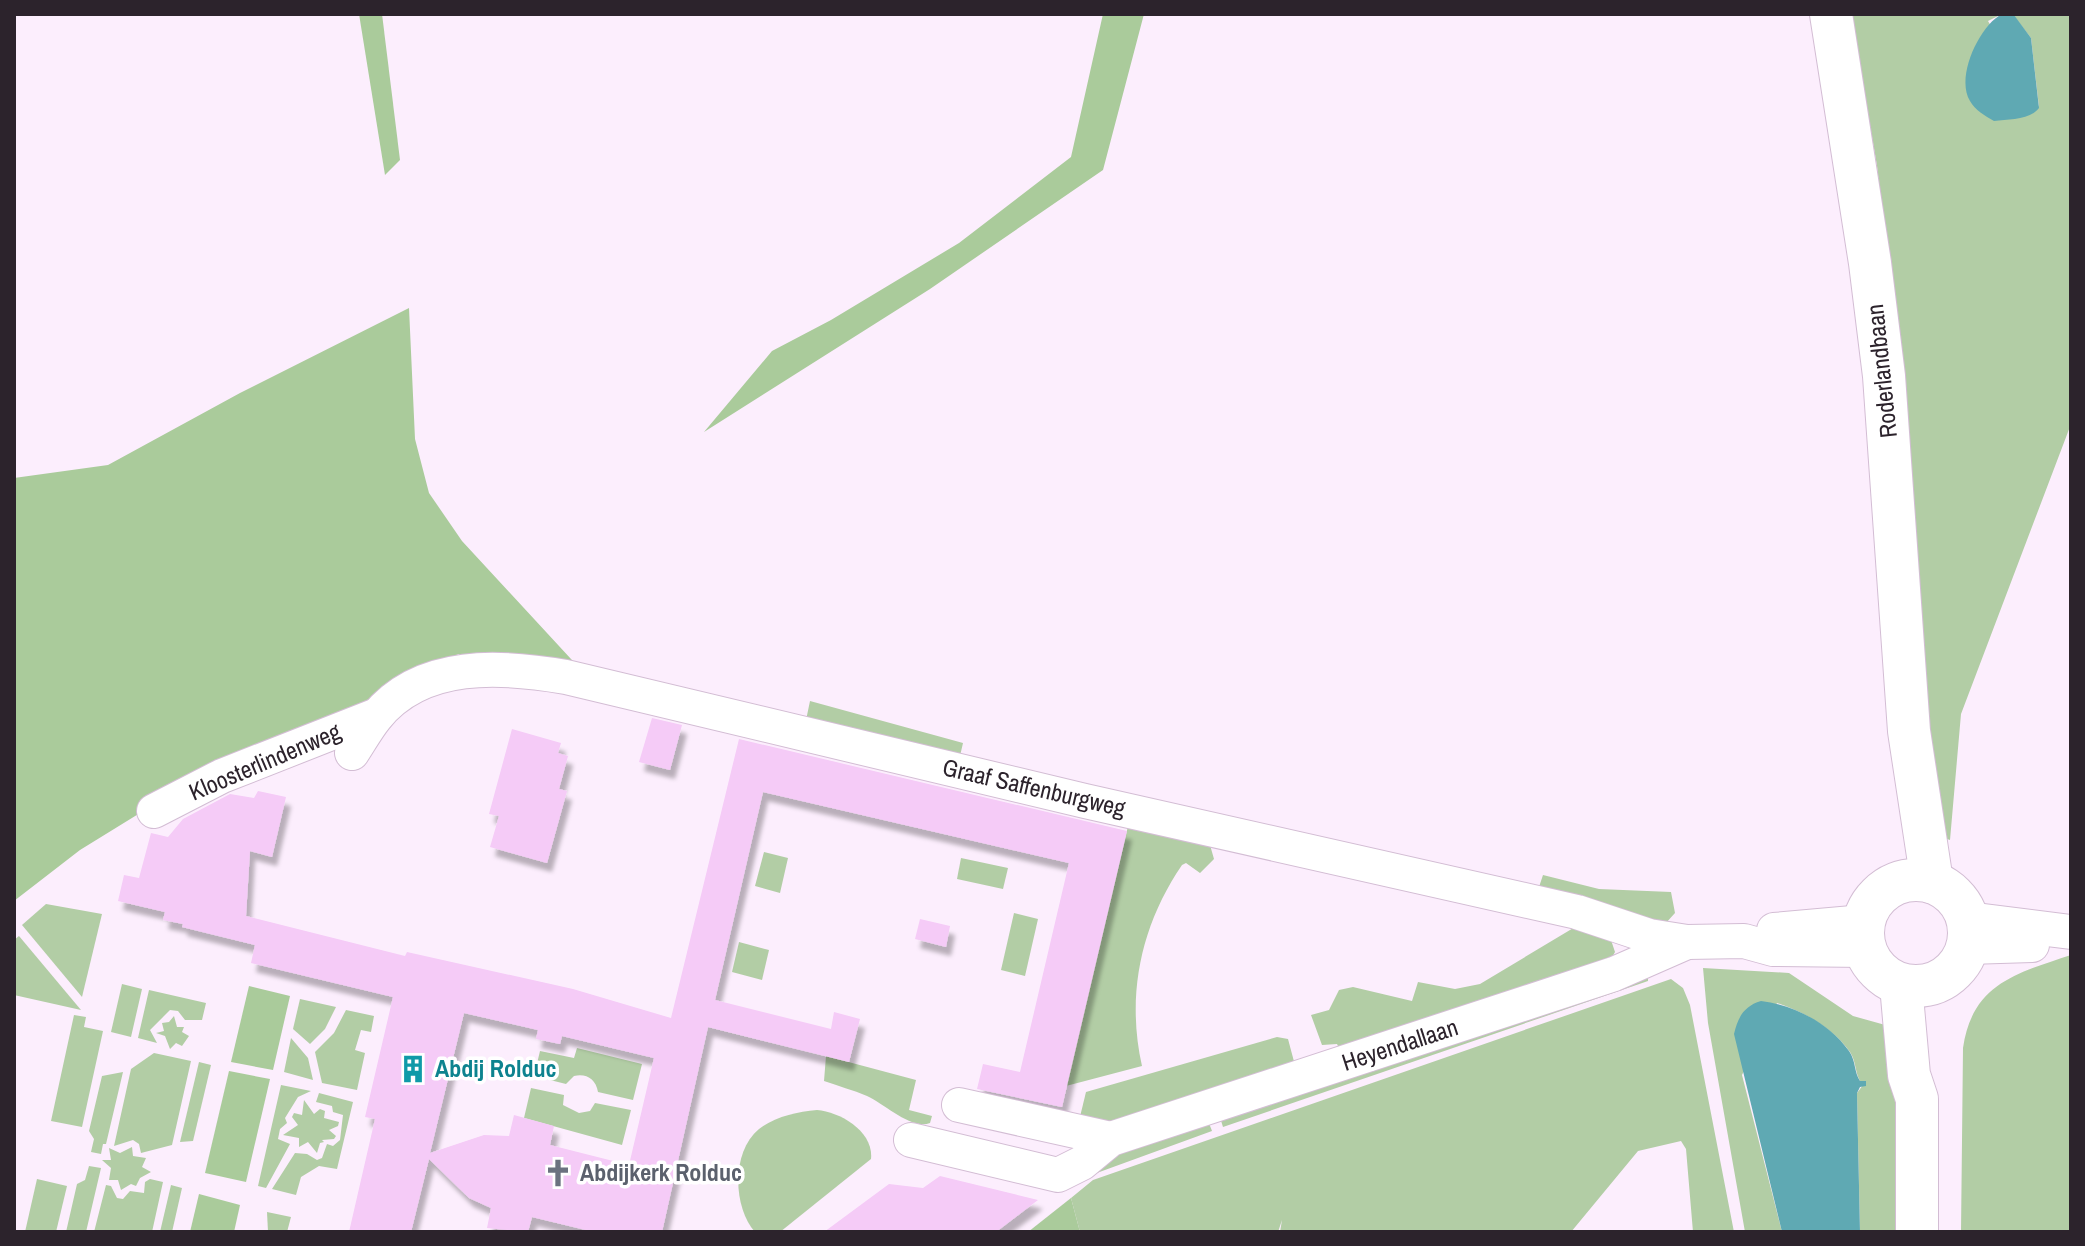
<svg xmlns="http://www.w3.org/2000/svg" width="2085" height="1246" font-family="'Archivo Narrow',sans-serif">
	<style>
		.green { fill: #b2cda5 }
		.forest { fill: #aacb9b }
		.water { fill: #5fa9b3 }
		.building { fill: #f5cbf7; fill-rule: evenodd; filter: url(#shadow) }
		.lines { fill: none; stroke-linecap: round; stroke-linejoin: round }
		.minor-casing { stroke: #d3bdd4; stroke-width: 36 }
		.major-casing { stroke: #d3bdd4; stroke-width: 44 }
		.minor { stroke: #fff; stroke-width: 34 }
		.major { stroke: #fff; stroke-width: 42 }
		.labels { text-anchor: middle; stroke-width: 7; stroke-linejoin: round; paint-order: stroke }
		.street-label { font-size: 24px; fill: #2c232c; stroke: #fff }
		.culture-label { font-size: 24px; font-weight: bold; fill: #0d838f; stroke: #fff; text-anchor: start }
		.worship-label { font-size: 24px; font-weight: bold; fill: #5b616d; stroke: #fff; text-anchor: start }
	</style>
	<defs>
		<filter id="shadow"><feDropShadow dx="5" dy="9" stdDeviation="2" flood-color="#0004"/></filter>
	</defs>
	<rect width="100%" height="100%" fill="#fceefd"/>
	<g class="green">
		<polygon points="1851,14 2002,14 1988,21 2039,107 2031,38 2014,16 2006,14 2071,14 2071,424 1961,714 1950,840 1933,834 1898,349 1877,166"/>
		<polygon points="810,701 963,743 960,756 1538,890 1543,875 1599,889 1671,892 1675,913 1665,924 805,725"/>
		<path d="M1129,822l79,16 6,21 -14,14 -14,-10 -4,2c-41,60 -56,130 -40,201l-76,20z"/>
		<polygon points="764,852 788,858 780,893 755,886"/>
		<polygon points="961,858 1008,868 1003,889 957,879"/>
		<polygon points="46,904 102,914 82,997 22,925"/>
		<polygon points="1014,913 1038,919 1025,976 1001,970"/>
		<polygon points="1575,927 1608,931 1615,952 1604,972 1339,1048 1337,1044 1322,1045 1311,1015 1329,1010 1339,990 1353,987 1412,1001 1418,982 1455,989 1480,984"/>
		<polygon points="19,936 81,1010 14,995 14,940"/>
		<polygon points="739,942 769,950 762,980 732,972"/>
		<path d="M2071,955v277h-110l2,-184c9,-64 54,-75 108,-93z"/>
		<path d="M1703,968l86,5 64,43 43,12 8,204h-44l-3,-139 9,-12h-6c-5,-9 -4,-20 -10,-29 -17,-24 -46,-40 -73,-49l-35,72 40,157h-37l-37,-209z"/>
		<polygon points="1648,974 1648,981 1223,1127 1219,1114"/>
		<polygon points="1671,979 1683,988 1690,1005 1734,1232 1693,1232 1686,1149 1681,1141 1638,1151 1571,1232 1280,1232 1282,1220 1278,1232 1080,1232 1071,1198 1093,1180"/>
		<polygon points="122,984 142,989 131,1037 111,1032"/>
		<polygon points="149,990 206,1003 202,1020 185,1020 178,1011 170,1010 150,1030 157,1043 138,1038"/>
		<polygon points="300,999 336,1007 325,1029 310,1044 293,1029"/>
		<polygon points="346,1010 374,1016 371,1032 361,1030 355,1050 365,1053 357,1090 322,1083 315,1052 334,1033"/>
		<polygon points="74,1015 86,1017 84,1027 103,1031 82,1127 51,1121"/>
		<polygon points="174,1016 177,1027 184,1027 182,1032 189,1036 182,1046 176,1043 170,1049 165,1036 156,1033 164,1031 162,1023 169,1022"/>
		<polygon points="1277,1037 1288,1039 1296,1069 1100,1132 1078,1125 1086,1092"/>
		<polygon points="291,1038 308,1058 313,1080 284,1072"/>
		<path d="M577,1048l65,16 -9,36 -35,-8c-2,-13 -12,-19 -24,-16l-8,8 -32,-8 6,-25 34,7z"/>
		<polygon points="154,1053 191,1061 172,1145 141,1153 139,1144 133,1140 114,1146 131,1069"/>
		<path d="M826,1056l90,24 -7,30 23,6 -2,7c-19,7 -45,-19 -63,-27 -14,-6 -29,-10 -43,-15z"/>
		<polygon points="199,1062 211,1065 193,1141 180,1142"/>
		<polygon points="123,1072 106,1144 103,1144 101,1154 91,1152 94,1139 89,1131 102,1076"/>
		<polygon points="281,1085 311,1091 298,1097 285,1118 287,1123 280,1129 278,1139 290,1144 266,1188 258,1186"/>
		<polygon points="531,1088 564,1095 563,1105 579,1113 590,1111 595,1103 631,1110 622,1145 524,1118"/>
		<polygon points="319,1093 353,1102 337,1169 319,1166 301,1177 296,1195 272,1189 295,1153 307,1154 317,1160 322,1158 327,1144 333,1146 340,1140 343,1115 333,1112 332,1106 316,1102"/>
		<polygon points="304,1100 314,1114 320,1109 325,1111 324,1118 339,1122 338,1126 329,1130 336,1136 334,1139 322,1140 324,1142 320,1143 317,1153 308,1142 299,1147 299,1138 283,1135 298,1125 292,1117 294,1113 302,1115"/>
		<path d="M817,1110c24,2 57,22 54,49l-91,73h-25c-22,-25 -24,-80 4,-103 17,-13 38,-17 58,-19z"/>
		<polygon points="1207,1118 1212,1131 1094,1174 1105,1151"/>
		<polygon points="132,1147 133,1156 146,1158 142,1167 151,1172 140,1178 136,1186 131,1184 121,1190 118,1180 109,1180 111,1168 102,1160 111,1160 109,1148 120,1153"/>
		<polygon points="89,1166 101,1168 86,1232 66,1232 77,1184 85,1180"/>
		<polygon points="37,1179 67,1186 56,1232 25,1232"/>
		<polygon points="150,1179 163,1182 152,1232 94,1232 106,1185 111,1186 117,1198 123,1199 130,1191 144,1193 145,1182"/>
		<polygon points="171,1185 182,1188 172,1232 160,1232"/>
		<polygon points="267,1212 291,1217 287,1232 268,1232"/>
	</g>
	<g class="forest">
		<polygon points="359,14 382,14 400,160 385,175"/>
		<polygon points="1103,14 1144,14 1103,170 930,289 704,432 772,351 831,320 959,243 1071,157"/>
		<polygon points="409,308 415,439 429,493 462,541 583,672 467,663 459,654 445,659 442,669 153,805 80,850 14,901 14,478 108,465 240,393"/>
		<polygon points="249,986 290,996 273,1070 231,1062"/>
		<polygon points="229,1071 270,1079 246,1182 205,1173"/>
		<polygon points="199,1194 240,1205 234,1232 190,1232"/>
		<polygon points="1071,1198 1080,1232 1028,1232"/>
	</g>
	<g class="water">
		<path d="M2002,14l12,1 17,23 8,70c-9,12 -30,11 -45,13 -9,-5 -19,-11 -24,-20 -15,-24 10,-76 32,-87z"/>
		<path d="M1761,1001c33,4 68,22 88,50 7,10 5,21 11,30h6v5l-6,1 -3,6 3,139h-78l-48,-198c4,-17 10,-28 27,-33z"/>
	</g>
	<g class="building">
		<polygon points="652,718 682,725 670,770 639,762"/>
		<polygon points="512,729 561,743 558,753 568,756 559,789 567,791 547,863 490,847 499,816 489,814"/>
		<path d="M739,739l388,92 -65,276 -85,-18 6,-25 37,8 49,-209 -306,-71 -48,208 116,29 3,-17 26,7 -11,43 -141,-35 -46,205h-68l-62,-15 -4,15 -41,-4 4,-20 -22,-10 -40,-39 -18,73h-62l26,-113 -10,-2 28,-120 -142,-34 4,-18 -73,-18 1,-3 -20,-4 2,-8 -47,-11 6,-26 15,3 12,-45 17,4 15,-18 47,-25 24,4 4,-7 28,6 -14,60 -22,-6 -4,65 159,40 2,-4 166,37 98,29zM464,1013l74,17 -2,9 24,5 2,-8 92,22 -25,107 -79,-20 4,-19 -40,-11 -5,21 -25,-1 -54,18z"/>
		<polygon points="920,919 950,926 946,947 915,939"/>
		<polygon points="940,1176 1038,1200 996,1232 824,1232 889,1184 923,1188"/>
	</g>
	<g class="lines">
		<defs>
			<g id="minor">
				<path d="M352,753c8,-12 15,-25 24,-36 46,-57 126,-51 190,-40l519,124 492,111 72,24 38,6 57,-1 29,8 92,1"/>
				<polyline points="154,811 222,776 377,715"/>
				<polyline points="1968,919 2071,932"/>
				<polyline points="1774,930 1864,922"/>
				<polyline points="1968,947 2032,945"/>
				<polyline points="959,1105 1111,1139"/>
				<polyline points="911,1140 1058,1175 1082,1163 1111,1139 1614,974 1687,942"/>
			</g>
			<g id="major">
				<polyline points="1831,14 1870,263 1884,376 1909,731 1932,882"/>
				<circle cx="1916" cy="933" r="53"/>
				<polyline points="1901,985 1909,1075 1917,1099 1917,1232"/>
			</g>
		</defs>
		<use href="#minor" class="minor-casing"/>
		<use href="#major" class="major-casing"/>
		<use href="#minor" class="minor"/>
		<use href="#major" class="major"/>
	</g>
	<defs>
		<symbol id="building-bare" viewBox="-9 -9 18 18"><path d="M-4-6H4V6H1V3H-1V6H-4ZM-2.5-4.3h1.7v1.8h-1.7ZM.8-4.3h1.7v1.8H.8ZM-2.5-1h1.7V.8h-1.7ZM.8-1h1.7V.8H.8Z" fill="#0f9aa8" stroke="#fff" stroke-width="2.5" paint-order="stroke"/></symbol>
		<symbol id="church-bare" viewBox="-9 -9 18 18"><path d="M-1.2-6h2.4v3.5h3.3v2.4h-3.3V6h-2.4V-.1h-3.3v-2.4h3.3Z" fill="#6b7280" stroke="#fff" stroke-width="2.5" paint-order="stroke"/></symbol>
	</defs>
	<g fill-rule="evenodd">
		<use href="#building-bare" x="393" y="1049" width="40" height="40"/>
		<use href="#church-bare" x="538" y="1153" width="40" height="40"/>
	</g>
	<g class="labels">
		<g class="street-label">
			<text transform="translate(1882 371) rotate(-96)" y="8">Roderlandbaan</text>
			<text transform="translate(265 762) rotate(-23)" y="8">Kloosterlindenweg</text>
			<text transform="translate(1034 788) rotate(13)" y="8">Graaf Saffenburgweg</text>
			<text transform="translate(1400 1045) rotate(-18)" y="8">Heyendallaan</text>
		</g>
		<g class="culture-label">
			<text x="435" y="1077">Abdij Rolduc</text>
		</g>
		<g class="worship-label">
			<text x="580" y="1181">Abdijkerk Rolduc</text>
		</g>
	</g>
	<rect width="2085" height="1246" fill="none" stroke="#2c232c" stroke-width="32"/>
</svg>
